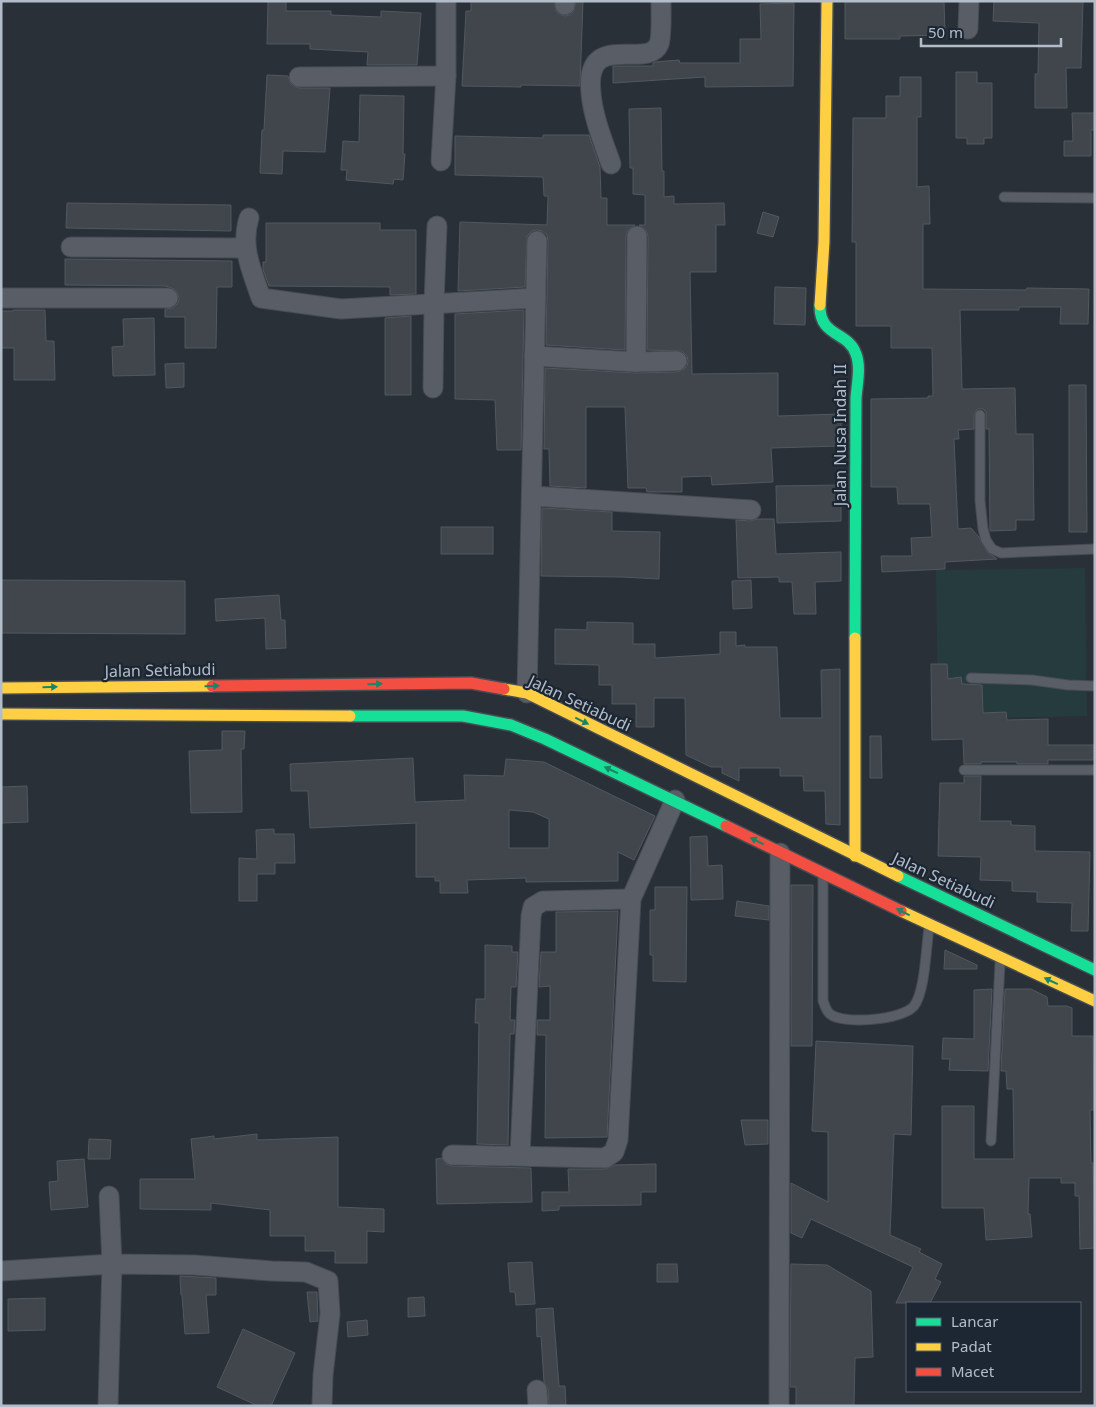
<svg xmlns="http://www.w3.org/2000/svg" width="1096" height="1407" font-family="'Noto Sans',sans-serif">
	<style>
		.green { fill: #263b3e }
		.building { fill: #40464c; stroke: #51585f; fill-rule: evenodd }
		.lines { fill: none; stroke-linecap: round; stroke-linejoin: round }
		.lane-casing { stroke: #474c53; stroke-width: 11 }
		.street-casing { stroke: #474c53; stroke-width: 21 }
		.fast-casing { stroke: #474c53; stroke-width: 14 }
		.slow-casing { stroke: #474c53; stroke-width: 14 }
		.jam-casing { stroke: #474c53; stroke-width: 14 }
		.lane { stroke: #595e66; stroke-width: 9 }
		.street { stroke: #595e66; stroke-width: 19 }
		.fast { stroke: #16e098; stroke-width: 11 }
		.slow { stroke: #ffcf43; stroke-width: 11 }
		.jam { stroke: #f24e42; stroke-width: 11 }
		.oneway { fill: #198466 }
		.labels { text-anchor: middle; stroke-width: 4.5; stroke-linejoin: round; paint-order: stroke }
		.street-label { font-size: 16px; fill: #b3bdc9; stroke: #1c2733 }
	</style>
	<rect width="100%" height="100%" fill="#293038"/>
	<polygon class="green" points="1085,568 1087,716 938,719 936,570"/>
	<g class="building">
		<polygon points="268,1 286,1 286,11 331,11 331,15 381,17 381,11 421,13 417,65 367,65 368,52 310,49 310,44 267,44"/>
		<polygon points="471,1 554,1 556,11 559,14 565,16 570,15 574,11 576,1 583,1 580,86 521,85 521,87 462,86 466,11 471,11"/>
		<polygon points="845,1 944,1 945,35 900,36 900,39 845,39"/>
		<polygon points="994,1 1083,1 1081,68 1066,68 1067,108 1035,108 1035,74 1038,74 1039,23 993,21"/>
		<polygon points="794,3 793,86 705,87 705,77 613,83 613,66 653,66 653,63 655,62 679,60 680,63 740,63 740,39 761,39 760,4"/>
		<polygon points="956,72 977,72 977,83 992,83 992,138 984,138 984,144 967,144 967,138 956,138"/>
		<polygon points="267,75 288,76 290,83 293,86 299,88 330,88 325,152 283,151 282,174 260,173 262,130 264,130"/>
		<polygon points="900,77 921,77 921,117 917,117 917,187 929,186 930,224 923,224 923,289 1026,290 1027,288 1089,289 1088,324 1060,324 1061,307 1019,307 1019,310 960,310 962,389 1015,388 1016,434 1033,434 1034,520 1016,520 1016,530 990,531 989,429 986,429 986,412 983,409 977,409 974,415 974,429 958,430 959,439 954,439 958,529 971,528 979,537 987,552 997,559 945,562 945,569 882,572 881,556 912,556 911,538 932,537 930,504 898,504 897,487 871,487 871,399 928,398 928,396 933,396 932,348 891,348 891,326 856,326 856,242 852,242 853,118 886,118 886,96 900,96"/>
		<polygon points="360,95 404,96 403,154 405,154 403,180 394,179 393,184 346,180 347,170 341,170 343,141 359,142"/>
		<polygon points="661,108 662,171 664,171 664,197 674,196 674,204 724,203 725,225 716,225 716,272 690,272 692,374 778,373 778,416 841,414 841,446 771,448 773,482 712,485 711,476 682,477 682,492 647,492 646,488 628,488 625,407 586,407 586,488 550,486 549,449 544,449 545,368 636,373 677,372 683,370 687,366 688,361 687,356 682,351 647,350 648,236 646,230 639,225 645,225 645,195 633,194 633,168 630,168 629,109"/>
		<polygon points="1072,113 1095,113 1095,130 1091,130 1091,156 1064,156 1064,141 1073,141"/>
		<polygon points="543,135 589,135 600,167 601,198 607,198 607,225 635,225 628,230 626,236 625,350 546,345 548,241 547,235 542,231 537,230 532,231 527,236 525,287 458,291 460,222 547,225 548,196 544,196 543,177 455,175 455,136 543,138"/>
		<polygon points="67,203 231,205 231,231 66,228"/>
		<polygon points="763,212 779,217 773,237 757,233"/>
		<polygon points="266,223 380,223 380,230 416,230 416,294 390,295 390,287 269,286 263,270 263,262 266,262"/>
		<polygon points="65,259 232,261 232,287 217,287 216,348 185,348 185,317 165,317 165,309 173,308 178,303 179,298 177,292 174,289 166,286 65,285"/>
		<polygon points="775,287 806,288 805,325 774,324"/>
		<polygon points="13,310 45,310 46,341 54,341 55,380 14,380 14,348 1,348 1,311 13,311"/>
		<polygon points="524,310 521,450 497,450 495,400 455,399 455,314"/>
		<polygon points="411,316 411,395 385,395 385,318"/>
		<polygon points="154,318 155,375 113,376 112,347 124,346 123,319"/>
		<polygon points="184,363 184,387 166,388 165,364"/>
		<polygon points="1069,385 1086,385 1087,532 1069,532"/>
		<polygon points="841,485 841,521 777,523 776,486"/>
		<polygon points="542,508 612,512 612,531 660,532 659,579 622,577 541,576"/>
		<polygon points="757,519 774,519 776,554 841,552 841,581 815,582 816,614 794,614 792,582 779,582 779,577 738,578 736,520 750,521"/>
		<rect x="441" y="527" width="52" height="27"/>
		<polygon points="1,580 185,581 185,634 1,633"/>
		<polygon points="751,580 752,608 733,609 732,581"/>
		<polygon points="279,595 281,620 285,620 286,648 266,649 265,618 216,621 215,599"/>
		<polygon points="587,622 633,623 633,644 655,644 655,658 720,654 720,632 736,632 736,646 745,645 745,647 777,647 780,718 822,718 821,670 840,669 840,825 826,824 825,791 804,791 803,776 780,776 780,768 739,768 739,781 722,773 722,767 711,767 686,755 685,698 654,698 654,727 636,727 636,704 612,704 612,685 599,685 599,665 555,664 555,629 587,630"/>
		<polygon points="931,664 947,664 948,679 961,677 962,684 982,685 983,713 1006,712 1007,720 1048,719 1048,745 1094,745 1094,760 1048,760 1048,764 1017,764 1017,762 981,762 981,764 964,764 963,739 932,740"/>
		<polygon points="222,731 245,731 244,749 241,749 242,812 191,813 189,751 222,750"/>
		<polygon points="870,736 881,736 882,778 870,778"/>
		<path d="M413,758l2,44 50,-2 -1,-25 40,1 2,-17 38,3 111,54 -21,44 -16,-8v29l-92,1v-4l-59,2 1,13h-28v-12h-5v-4h-19v-54l-106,5 -2,-37h-17l-1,-27zM509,810l24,2 16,7v29h-40z"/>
		<polygon points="964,776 981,776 980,821 1011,821 1011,825 1035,826 1035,851 1090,852 1088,931 1071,931 1072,903 1037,902 1037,892 1012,891 1012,881 980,880 981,857 938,856 940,783 964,783"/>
		<polygon points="27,786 28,822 1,823 1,787"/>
		<polygon points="274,829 274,834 294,834 295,863 275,863 275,874 257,874 257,901 239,901 239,858 257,859 256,830"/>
		<polygon points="707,836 708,866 722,865 723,899 691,900 690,837"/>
		<polygon points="791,885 813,885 812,1046 791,1046"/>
		<polygon points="655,887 687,887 686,982 653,981 653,955 650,955 650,910 655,910"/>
		<polygon points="737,901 769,906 769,920 735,916"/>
		<polygon points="618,911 607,1137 545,1138 546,1035 537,1035 537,1020 550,1020 550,986 539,987 541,952 556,952 556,912"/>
		<polygon points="485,945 512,946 512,952 518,952 516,987 511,987 510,1020 515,1020 514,1034 510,1034 508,1145 477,1144 479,1023 475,1023 476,999 485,999"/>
		<polygon points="945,950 977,965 977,969 944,969"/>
		<polygon points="992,989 988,1071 949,1070 950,1059 942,1059 943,1038 974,1039 974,990"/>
		<polygon points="1005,989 1031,989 1047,997 1048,1006 1067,1006 1072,1008 1072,1036 1093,1036 1094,1110 1090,1110 1091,1163 1093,1163 1095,1248 1080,1249 1079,1196 1075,1196 1075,1183 1061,1183 1061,1178 1029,1178 1028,1214 1030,1214 1032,1237 986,1240 984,1208 942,1208 942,1106 974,1106 974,1159 1014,1159 1013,1089 1007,1089 1006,1071 1001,1071"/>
		<polygon points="816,1041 913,1046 911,1135 894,1134 890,1235 921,1249 919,1252 942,1264 935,1279 941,1282 930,1303 896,1303 913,1267 811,1219 802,1238 791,1233 791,1183 828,1202 828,1132 812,1131"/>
		<polygon points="741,1120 768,1120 768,1144 745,1145"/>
		<polygon points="257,1134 257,1140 338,1137 338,1207 384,1209 384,1232 367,1231 367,1263 335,1263 335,1251 305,1251 305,1236 270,1236 270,1210 211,1203 211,1210 140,1209 140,1179 195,1179 191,1139 214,1136 214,1139"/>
		<polygon points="89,1139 111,1140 110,1159 88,1159"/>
		<polygon points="442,1158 446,1164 452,1166 531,1168 532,1202 437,1204 436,1159"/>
		<polygon points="84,1159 88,1207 51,1210 49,1182 58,1181 57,1161"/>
		<polygon points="656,1164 656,1192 641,1192 641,1205 559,1206 559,1210 542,1211 542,1192 569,1192 568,1169 605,1169 615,1165"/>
		<polygon points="532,1262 535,1304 516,1305 515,1292 510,1292 508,1263"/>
		<polygon points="657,1264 677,1264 678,1282 657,1282"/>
		<polygon points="791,1264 827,1265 871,1291 873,1357 855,1358 854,1406 796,1406 796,1387 790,1387"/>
		<polygon points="180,1276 216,1278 216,1295 206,1295 209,1333 185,1334 182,1295 181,1295"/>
		<polygon points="307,1292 317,1292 318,1321 310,1322"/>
		<polygon points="424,1297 425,1316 408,1317 408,1298"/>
		<polygon points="45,1298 45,1330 8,1331 8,1299"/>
		<polygon points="553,1308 559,1386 565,1386 566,1405 549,1406 548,1389 544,1382 541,1336 537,1337 536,1309"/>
		<polygon points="367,1320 368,1335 348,1337 347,1322"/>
		<polygon points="243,1329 295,1353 271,1406 258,1406 217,1387"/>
	</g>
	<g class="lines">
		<defs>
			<g id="lane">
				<polyline points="1004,197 1095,198"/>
				<polyline points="980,415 980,501 983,529 986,540 992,549 1001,553 1095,549"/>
				<polyline points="971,678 1032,680 1068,685 1095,686"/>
				<polyline points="964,770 1095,770"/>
				<path d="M823,877v124c2,4 3,10 7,13 13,11 73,6 84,-8 11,-14 12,-58 15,-78"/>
				<polyline points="991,1141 1000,963"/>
			</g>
			<g id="street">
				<polyline points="565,1 565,5"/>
				<polyline points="968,29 969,1"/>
				<polyline points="299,77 446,76"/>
				<polyline points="441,161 446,76 446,1"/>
				<path d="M611,164c-8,-23 -18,-47 -20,-71 -7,-65 57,-22 68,-49 3,-8 2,-33 2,-43"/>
				<path d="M249,218c-9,29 3,53 12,80l80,11 195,-11"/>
				<polyline points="71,247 245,248"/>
				<polyline points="1,298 168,298"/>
				<polyline points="534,356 636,362 677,361"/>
				<polyline points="636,362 637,236"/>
				<polyline points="433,388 434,303 437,226"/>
				<polyline points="532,496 751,510"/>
				<polyline points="527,693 537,241"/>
				<polyline points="452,1155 605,1158 614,1152 618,1140 631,899 675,800"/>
				<polyline points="520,1155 531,916 533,907 543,901 631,899"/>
				<polyline points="1,1271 112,1264 194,1265 272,1271 306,1272 328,1281 330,1314 323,1375 322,1406"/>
				<polyline points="537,1390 538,1406"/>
				<polyline points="108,1406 112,1264 109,1196"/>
				<polyline points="779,1406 780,853"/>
			</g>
			<g id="fast">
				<path d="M820,305c-1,32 28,26 36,49 5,13 1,30 0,44l-1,240"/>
				<polyline points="350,716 463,716 511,725 545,739 726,826"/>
				<polyline points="898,876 1095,970"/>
			</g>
			<g id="slow">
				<polyline points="820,305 824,242 827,1"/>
				<polyline points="1,688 212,686"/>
				<polyline points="504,689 527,693 898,876"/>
				<polyline points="1,714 350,716"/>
				<polyline points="855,856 855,638"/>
				<polyline points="901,911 1095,1001"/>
			</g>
			<g id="jam">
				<polyline points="212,686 471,683 504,689"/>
				<polyline points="726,826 901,911"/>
			</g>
		</defs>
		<use href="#lane" class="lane-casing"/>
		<use href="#street" class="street-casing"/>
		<use href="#fast" class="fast-casing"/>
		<use href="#slow" class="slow-casing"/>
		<use href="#jam" class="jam-casing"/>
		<use href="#lane" class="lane"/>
		<use href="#street" class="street"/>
		<use href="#fast" class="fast"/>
		<use href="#slow" class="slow"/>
		<use href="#jam" class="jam"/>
	</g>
	<defs><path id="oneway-solid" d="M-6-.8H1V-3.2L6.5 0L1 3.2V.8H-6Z" transform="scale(1.25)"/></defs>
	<g class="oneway">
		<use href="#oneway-solid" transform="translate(375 684) rotate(-1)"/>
		<use href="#oneway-solid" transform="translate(212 686) rotate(-1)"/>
		<use href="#oneway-solid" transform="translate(50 687) rotate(-1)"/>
		<use href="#oneway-solid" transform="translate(582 721) rotate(26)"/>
		<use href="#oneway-solid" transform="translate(611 770) rotate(-155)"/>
		<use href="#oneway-solid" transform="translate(757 841) rotate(-153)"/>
		<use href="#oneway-solid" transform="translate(903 912) rotate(-153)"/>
		<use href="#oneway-solid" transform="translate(1051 981) rotate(-155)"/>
	</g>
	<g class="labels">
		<g class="street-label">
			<text transform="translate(840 435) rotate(-90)" y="6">Jalan Nusa Indah II</text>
			<text transform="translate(160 670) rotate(-1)" y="6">Jalan Setiabudi</text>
			<text transform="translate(580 703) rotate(25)" y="6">Jalan Setiabudi</text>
			<text transform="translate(944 880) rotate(25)" y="6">Jalan Setiabudi</text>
		</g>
	</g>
	<rect width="1096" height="1407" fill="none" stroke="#b3bdc9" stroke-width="5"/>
	<rect x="906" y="1302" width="175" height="90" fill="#1c2733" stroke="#58636f"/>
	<rect x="916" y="1318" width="25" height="8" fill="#16e098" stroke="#58636f"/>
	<text x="951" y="1327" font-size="15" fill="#b3bdc9">Lancar</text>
	<rect x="916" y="1343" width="25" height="8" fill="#ffcf43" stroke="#58636f"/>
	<text x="951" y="1352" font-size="15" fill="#b3bdc9">Padat</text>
	<rect x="916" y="1368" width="25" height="8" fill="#f24e42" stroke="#58636f"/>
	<text x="951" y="1377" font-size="15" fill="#b3bdc9">Macet</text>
	<path d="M921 38v8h140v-8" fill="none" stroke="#b3bdc9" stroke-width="2.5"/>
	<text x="928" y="38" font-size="15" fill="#b3bdc9" stroke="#1c2733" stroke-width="4" paint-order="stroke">50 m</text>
</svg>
